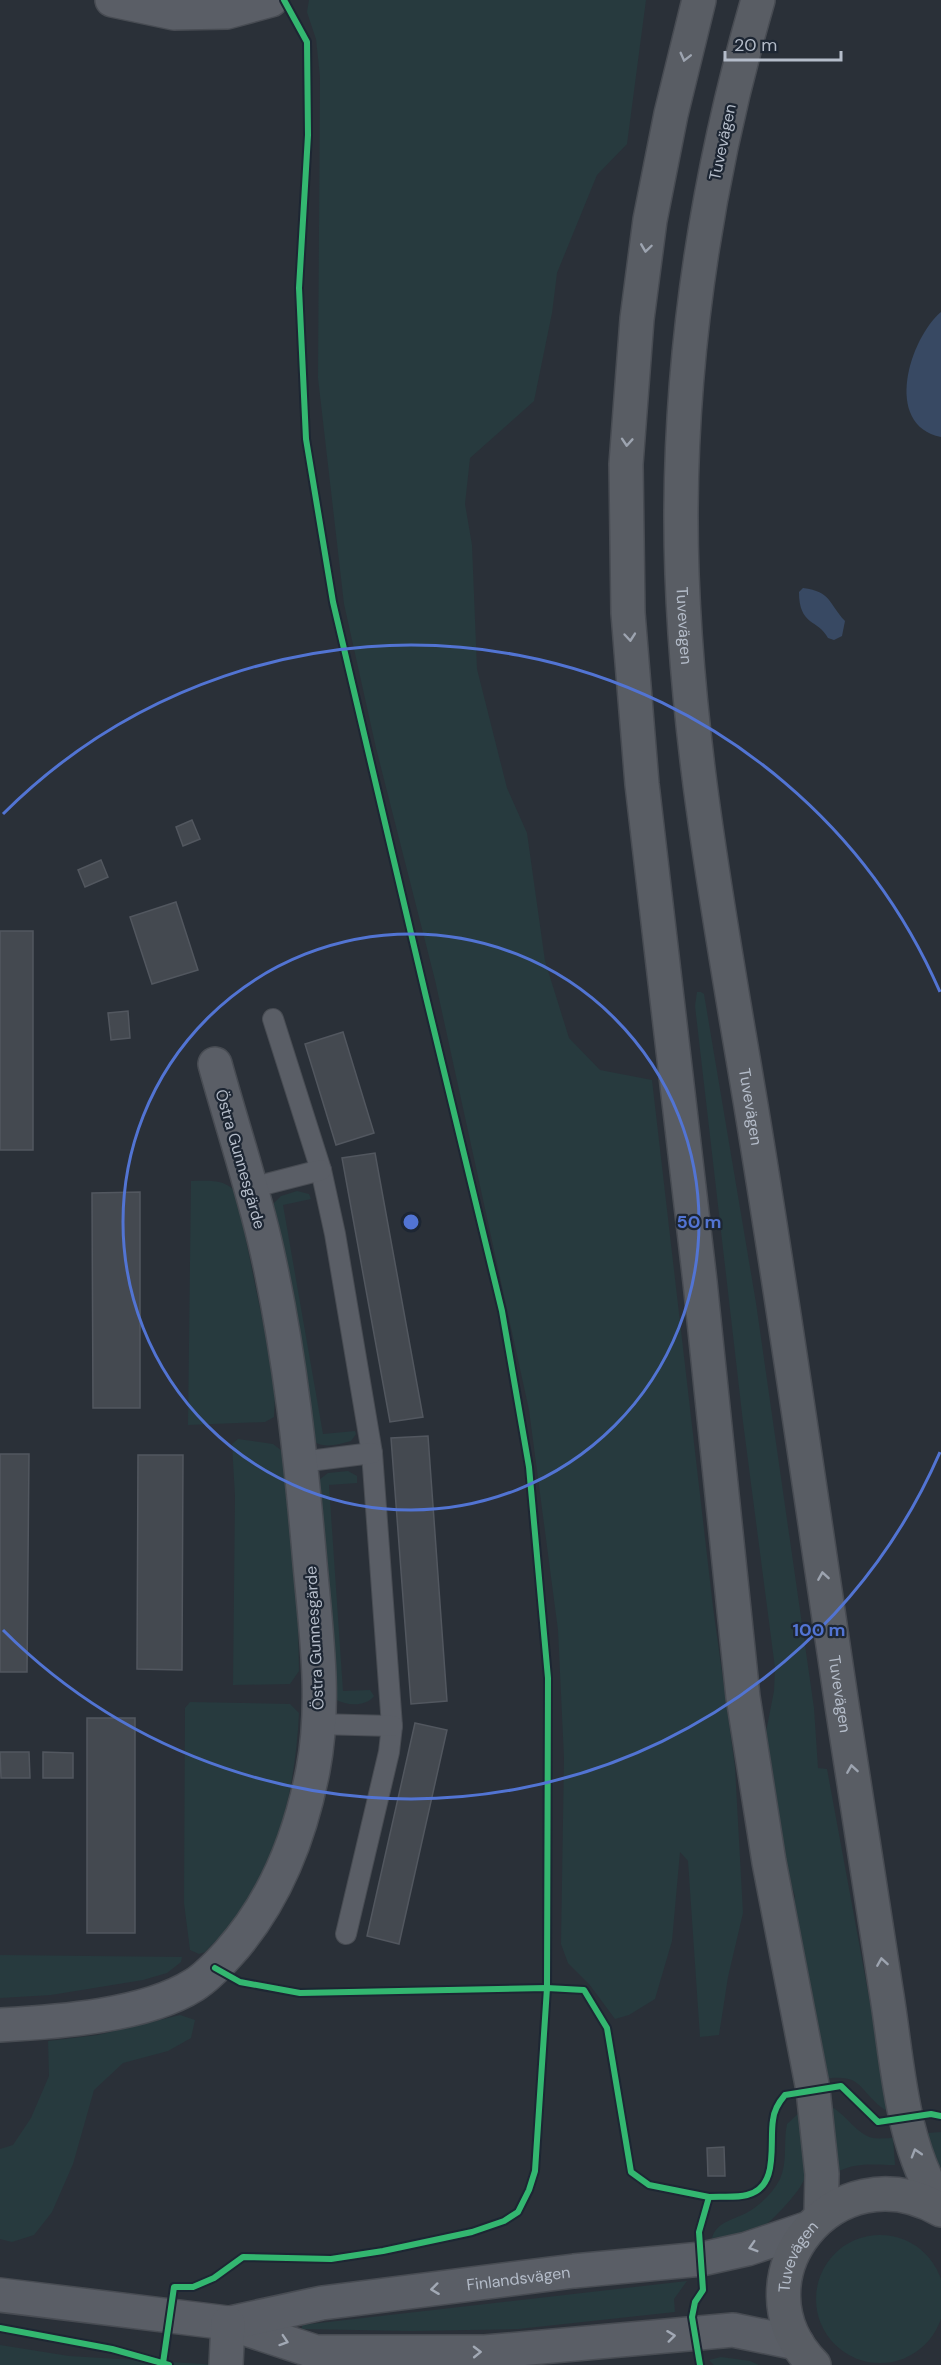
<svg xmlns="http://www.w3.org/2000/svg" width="941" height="2365" font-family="'DM Sans',sans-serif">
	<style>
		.green { fill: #273a3e }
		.water { fill: #384963 }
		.building { fill: #444950; stroke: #52575f; stroke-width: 1.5 }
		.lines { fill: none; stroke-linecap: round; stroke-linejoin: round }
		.lane-casing { stroke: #484c53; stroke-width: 22 }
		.street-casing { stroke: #484c53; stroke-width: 36 }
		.secondary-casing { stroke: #484c53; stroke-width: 36 }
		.lane { stroke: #5a5e66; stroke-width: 20 }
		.street { stroke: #5a5e66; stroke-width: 33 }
		.secondary { stroke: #595d64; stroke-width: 33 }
		.cycleway-casing { stroke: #1d2633; stroke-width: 10 }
		.cycleway { stroke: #33b770; stroke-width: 6 }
		.oneway { stroke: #9da4b0 }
		.oneway2 { stroke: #a2a9b5 }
		.ring { fill: none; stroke: #5274d3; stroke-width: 3 }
		.labels { text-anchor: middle; stroke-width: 4.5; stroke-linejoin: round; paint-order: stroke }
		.street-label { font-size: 16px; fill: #b4bcc9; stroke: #1d2633 }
		.centre { fill: #5274d3; stroke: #1d2633; stroke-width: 3 }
		.ring-label { font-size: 18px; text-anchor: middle; font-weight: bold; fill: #5274d3; stroke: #1d2633; stroke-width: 4.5; stroke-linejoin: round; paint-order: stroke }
	</style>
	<rect width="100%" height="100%" fill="#2a3038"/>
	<g class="green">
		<polygon points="309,0 646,0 627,144 597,175 557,273 552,313 534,401 470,458 465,504 472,545 477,669 507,788 527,833 545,961 569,1038 600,1070 652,1080 713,1607 735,1767 743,1913 728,1977 719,2035 700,2037 688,1861 680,1852 672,1941 655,1999 629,2015 615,2019 589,1984 568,1963 561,1944 564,1758 558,1630 529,1410 435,980 376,748 344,604 318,378 320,77 316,39 307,12"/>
		<path d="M697,992h4l3,2 52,309 58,405 4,60 9,1 60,326v13l-2,2c-28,-20 -21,-37 -61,-31l-35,-174 5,-3 1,-6 -17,-49 -14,-105 10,-51 1,-23 -32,-246 -48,-416z"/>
		<path d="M191,1181c17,0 38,-3 46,15l28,137 10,62 -1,22 -9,5 -77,3z"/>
		<path d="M297,1191l12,3 2,5 -28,6 40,229 32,-3 1,3 -5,7c-12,3 -25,8 -36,1l-43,-237 9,-9z"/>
		<polygon points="238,1439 273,1444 282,1451 292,1529 298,1625 299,1671 290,1684 233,1685 235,1496 232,1444"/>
		<path d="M348,1471l9,5v7l-28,2 14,206 27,-1 4,6c-8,11 -28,10 -39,3l-16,-219 9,-7z"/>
		<path d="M190,1702l100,2 9,9c-3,68 -19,141 -56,198 -10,15 -26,28 -38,41l-6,2 -9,-4 -6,-47 1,-195z"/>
		<polygon points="0,1955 182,1957 181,1962 167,1973 143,1980 51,1995 0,1998"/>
		<polygon points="180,2015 195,2020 191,2038 168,2051 123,2063 94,2090 73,2164 52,2212 34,2235 12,2242 0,2239 0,2149 13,2145 31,2118 49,2076 48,2041 98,2035"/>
		<path d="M830,2106c16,8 27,29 43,32 6,1 13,0 20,0l2,27c-20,0 -37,-3 -56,6z"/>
		<path d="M801,2111c2,21 8,44 4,65 -2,14 -35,47 -47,55 -13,7 -32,6 -46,7 5,-17 22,-18 36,-26 13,-8 25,-19 32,-33 8,-18 3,-36 7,-55z"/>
		<polygon points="941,2132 941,2176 935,2167 927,2133"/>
		<circle cx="880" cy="2299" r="64"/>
		<polygon points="687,2281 674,2299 675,2312 518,2329 412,2331 302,2329 302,2325"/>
		<polygon points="0,2345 69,2356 220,2365 0,2365"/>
		<polygon points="721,2357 750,2361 759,2365 714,2365 709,2360"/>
	</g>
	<g class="water">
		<path d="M941,312v125c-59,-12 -31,-99 0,-125z"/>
		<path d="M803,588c29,4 25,15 42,33l-3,15 -8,4 -6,-2c-10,-19 -29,-12 -29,-46z"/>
	</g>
	<g class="building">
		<polygon points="192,820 200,839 183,846 176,827"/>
		<polygon points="101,860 108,877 85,887 78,870"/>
		<polygon points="176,902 198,970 152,984 130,917"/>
		<rect x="0" y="931" width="33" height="219"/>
		<polygon points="128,1011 130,1038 111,1040 108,1013"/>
		<polygon points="343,1032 374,1133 336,1145 305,1044"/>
		<polygon points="375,1153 423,1417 390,1422 342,1158"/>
		<polygon points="140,1192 140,1408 93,1408 92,1193"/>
		<polygon points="428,1436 447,1701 411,1704 391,1438"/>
		<polygon points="0,1454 29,1454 27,1672 0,1672"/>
		<polygon points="138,1455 183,1455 182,1670 137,1669"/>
		<rect x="87" y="1718" width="48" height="215"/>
		<polygon points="415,1723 447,1730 399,1944 367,1936"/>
		<polygon points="0,1752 29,1752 30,1778 1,1778"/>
		<polygon points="43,1752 73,1753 73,1778 43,1778"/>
		<polygon points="724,2147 725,2176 708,2176 707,2148"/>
	</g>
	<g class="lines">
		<defs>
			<g id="lane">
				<polyline points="273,1019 321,1170 335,1234 372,1453 392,1726 389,1752 346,1934"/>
				<polyline points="251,1188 321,1170"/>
				<polyline points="301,1462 372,1453"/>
				<polyline points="317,1724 392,1726"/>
			</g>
			<g id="street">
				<polyline points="112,0 174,13 227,12 271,0"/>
				<path d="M0,2025c57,-3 145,-9 194,-40 13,-8 24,-20 34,-31 47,-52 72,-116 85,-184 13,-67 3,-139 -3,-206 -9,-105 -20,-210 -43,-313 -14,-63 -35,-125 -52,-187"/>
				<polyline points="0,2295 228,2323 316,2352 485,2352 733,2330 797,2343"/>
				<path id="s1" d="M230,2323l92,-20 252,-32 128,-12 45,-10 62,-21"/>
				<polyline points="226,2365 228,2323"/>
			</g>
			<g id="secondary">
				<polyline points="699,0 671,114 650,220 637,319 626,464 628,613 642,784 700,1282 743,1697 769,1862 813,2090 822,2174 821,2216"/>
				<path id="s2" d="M758,0c-48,165 -76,338 -77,510 -1,203 38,403 71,602 33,200 61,400 91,600 14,93 29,185 43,278 12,72 14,154 55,216"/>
				<path id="s3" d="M814,2365c-84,-85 21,-217 127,-155"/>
			</g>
		</defs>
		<use href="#lane" class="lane-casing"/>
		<use href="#street" class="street-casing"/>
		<use href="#secondary" class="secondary-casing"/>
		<use href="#lane" class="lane"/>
		<use href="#street" class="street"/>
		<use href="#secondary" class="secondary"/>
		<defs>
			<g id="cycleway">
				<polyline points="215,1968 240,1982 300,1993 547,1988 584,1990 607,2028 631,2172 649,2185 709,2197 699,2232 703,2290 695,2302 692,2317 700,2365"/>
				<path d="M709,2197c12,-1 27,1 38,-2 33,-8 22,-52 26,-75 1,-11 6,-18 12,-25l56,-9 37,36 53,-8 10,2"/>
				<polyline points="0,2328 112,2349 169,2365"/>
				<polyline points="163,2363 174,2287 193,2287 214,2278 243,2257 331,2259 383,2251 472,2232 504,2221 518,2212 529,2190 535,2171 547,1988 548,1678 529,1467 502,1311 426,997 333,602 306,439 299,288 308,135 307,42 284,0"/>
			</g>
		</defs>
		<use href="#cycleway" class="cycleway-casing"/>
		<use href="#cycleway" class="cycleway"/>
	</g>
	<defs><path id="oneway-chevron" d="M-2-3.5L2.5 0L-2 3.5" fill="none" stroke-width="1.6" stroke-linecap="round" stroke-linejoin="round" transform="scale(1.5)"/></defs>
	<g class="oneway">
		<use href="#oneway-chevron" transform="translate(685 57) rotate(104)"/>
		<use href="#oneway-chevron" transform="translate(646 248) rotate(98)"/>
		<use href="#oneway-chevron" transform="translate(627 442) rotate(94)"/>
		<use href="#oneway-chevron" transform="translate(630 637) rotate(85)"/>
		<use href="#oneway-chevron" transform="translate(823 1576) rotate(-99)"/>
		<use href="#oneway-chevron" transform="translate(852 1769) rotate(-99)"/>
		<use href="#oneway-chevron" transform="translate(882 1962) rotate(-99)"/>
		<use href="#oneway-chevron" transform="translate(916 2153) rotate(-107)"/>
	</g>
	<g class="oneway2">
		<use href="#oneway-chevron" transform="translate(753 2247) rotate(163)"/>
		<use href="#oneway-chevron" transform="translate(435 2289) rotate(173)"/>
		<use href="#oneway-chevron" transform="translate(671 2336) rotate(-7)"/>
		<use href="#oneway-chevron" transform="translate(284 2341) rotate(18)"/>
		<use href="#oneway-chevron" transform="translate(477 2352) rotate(-1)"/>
	</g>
	<g class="ring">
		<circle cx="411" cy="1222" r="288"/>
		<path d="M940 1452A577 577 0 0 1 3 1630M3 814A577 577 0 0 1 940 992"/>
	</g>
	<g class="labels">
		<g class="street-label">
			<text transform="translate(722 142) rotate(-78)" y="6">Tuvevägen</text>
			<text dy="6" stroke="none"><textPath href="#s2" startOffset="633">Tuvevägen</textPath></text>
			<text dy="6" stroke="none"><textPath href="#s2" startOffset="1119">Tuvevägen</textPath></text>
			<text transform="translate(241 1159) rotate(74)" y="6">Östra Gunnesgärde</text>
			<text transform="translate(314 1638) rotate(-93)" y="6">Östra Gunnesgärde</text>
			<text dy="6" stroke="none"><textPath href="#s2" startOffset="1713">Tuvevägen</textPath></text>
			<text dy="6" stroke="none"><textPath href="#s3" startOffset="120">Tuvevägen</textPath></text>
			<text dy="6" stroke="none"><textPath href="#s1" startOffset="292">Finlandsvägen</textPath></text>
		</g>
	</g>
	<circle cx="411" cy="1222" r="9" class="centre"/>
	<g class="ring-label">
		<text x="699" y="1228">50 m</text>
		<text x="819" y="1636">100 m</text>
	</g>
	<path d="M725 51v9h116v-9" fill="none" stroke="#b4bcc9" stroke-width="3"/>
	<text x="734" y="51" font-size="18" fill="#b4bcc9" stroke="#1d2633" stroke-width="4.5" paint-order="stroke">20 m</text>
</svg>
